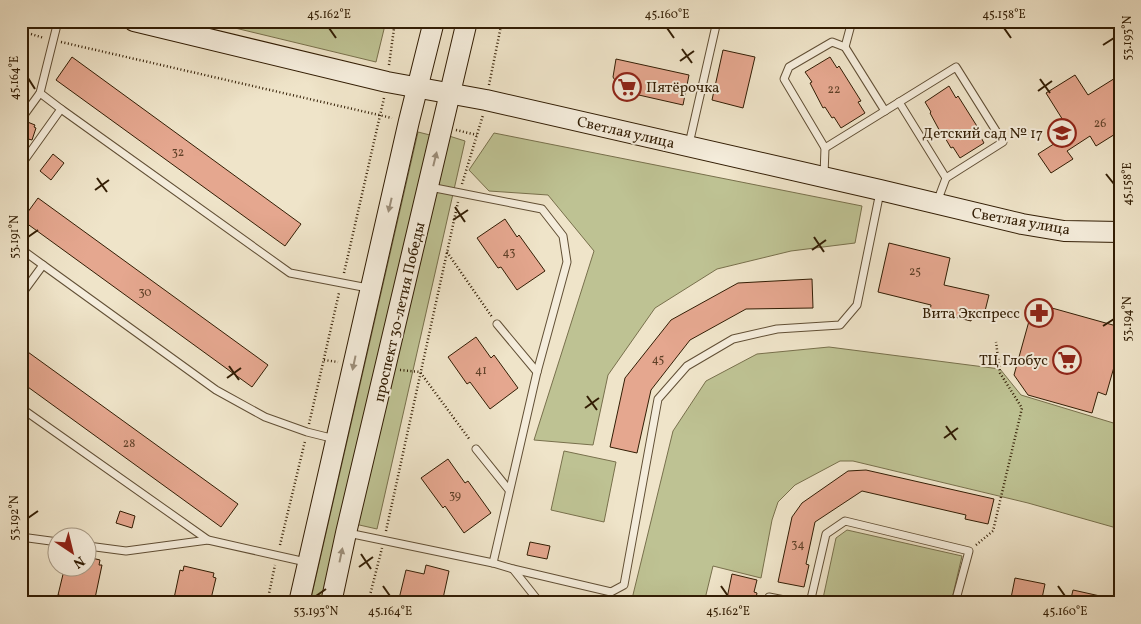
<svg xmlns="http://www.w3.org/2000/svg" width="1141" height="624" font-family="Vollkorn,serif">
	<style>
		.green { fill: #bec293; stroke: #78704c }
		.building { fill: #e5a78f; stroke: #321d04 }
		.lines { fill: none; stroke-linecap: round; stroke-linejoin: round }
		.lane-casing { stroke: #614f35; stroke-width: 9 }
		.secondary-casing { stroke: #321d04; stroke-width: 22 }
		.path { stroke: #321d04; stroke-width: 2.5; stroke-dasharray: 1 2.5; stroke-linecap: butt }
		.lane { stroke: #f5eddc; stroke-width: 7 }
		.secondary { stroke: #f5eddc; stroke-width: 20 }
		.oneway { fill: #9d8f7b }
		.ticks { fill: none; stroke: #321d04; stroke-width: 2 }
		.labels { text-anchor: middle; stroke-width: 4; stroke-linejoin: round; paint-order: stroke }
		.number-label { font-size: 12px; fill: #5f4027 }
		.poi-label { font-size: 15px; fill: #321d04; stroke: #f5eddc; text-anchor: end }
		.street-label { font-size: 15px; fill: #321d04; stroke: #f5eddc }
		.neatline { fill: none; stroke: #321d04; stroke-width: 2 }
		.ticks-label { font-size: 12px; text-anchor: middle; fill: #321d04 }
	</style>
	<rect width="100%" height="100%" fill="#efe4c9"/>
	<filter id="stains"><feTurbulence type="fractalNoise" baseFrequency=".004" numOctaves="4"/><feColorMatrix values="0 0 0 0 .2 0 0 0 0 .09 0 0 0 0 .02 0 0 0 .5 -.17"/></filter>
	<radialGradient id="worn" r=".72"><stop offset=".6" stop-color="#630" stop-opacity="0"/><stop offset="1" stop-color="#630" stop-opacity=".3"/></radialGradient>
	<g class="green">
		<polygon points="206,21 386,21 376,62"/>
		<polygon points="418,132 430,135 323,603 310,603"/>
		<polygon points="494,133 862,206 855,243 791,251 717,269 655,308 608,375 593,445 534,440 594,251 548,195 489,191 469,170"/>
		<polygon points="446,135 465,141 377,529 355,524"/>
		<polygon points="829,347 1000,369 1021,395 1120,425 1120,529 1028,503 853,461 840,461 795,485 778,502 772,520 761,578 713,566 704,603 631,603 673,431 706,381 757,354"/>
		<polygon points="564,451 616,462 604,522 551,510"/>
		<polygon points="847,530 962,556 951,603 822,603 836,538"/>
	</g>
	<g class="building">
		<polygon points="723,50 755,57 743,108 712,100"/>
		<polygon points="72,57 301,224 285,246 56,80"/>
		<polygon points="830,57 837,68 839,66 861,101 858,102 865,113 841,128 834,117 832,118 825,107 823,108 810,83 812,82 805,72"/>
		<polygon points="616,59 689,75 683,105 621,91 613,77"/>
		<polygon points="1075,75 1088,95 1120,75 1120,131 1096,146 1090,136 1067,151 1073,159 1051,173 1038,154 1071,133 1046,93"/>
		<polygon points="949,86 956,98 958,96 980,131 978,132 984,143 960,158 953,147 951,148 944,136 943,137 930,113 931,112 925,102"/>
		<polygon points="25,121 35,125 34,127 36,128 32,140 21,137"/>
		<polygon points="53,154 64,163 51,180 40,171"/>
		<polygon points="38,198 268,365 252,387 22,220"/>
		<polygon points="505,219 517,237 519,235 545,271 517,290 501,267 498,268 477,238"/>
		<polygon points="889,243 950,258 944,285 989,295 983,319 972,316 971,321 930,311 931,305 878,292"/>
		<polygon points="812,279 813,308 746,309 690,340 651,390 637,453 610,447 625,378 671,320 738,283"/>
		<polygon points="1034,303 1120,327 1120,346 1106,395 1098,392 1092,413 1028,395 1014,375"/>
		<polygon points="476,337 491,358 494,355 518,388 490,409 470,382 467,384 448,357"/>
		<polygon points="21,347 238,504 221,527 21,382"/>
		<polygon points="448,459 465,483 468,481 491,513 464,533 445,506 443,508 421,478"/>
		<polygon points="866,470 994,499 988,524 965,519 966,515 862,491 815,522 806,564 809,565 804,587 778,582 792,517 802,503 848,471"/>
		<polygon points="120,511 135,516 132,528 116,523"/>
		<polygon points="530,542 550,546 547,559 527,555"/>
		<polygon points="88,557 100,560 99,565 102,565 94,603 58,595 65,566 88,566"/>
		<polygon points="426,565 449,571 442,603 398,603 406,570 424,574"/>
		<polygon points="184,566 214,573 213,577 216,578 210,603 173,603 180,570 183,571"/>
		<polygon points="732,574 757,580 754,592 757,593 755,603 726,603"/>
		<polygon points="1015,578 1045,584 1041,603 1010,603"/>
		<polygon points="1073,590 1109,598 1108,603 1070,603"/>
	</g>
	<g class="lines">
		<defs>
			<g id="lane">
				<polyline points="845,47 852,21"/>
				<polyline points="899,102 946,178 937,202"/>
				<polyline points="61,109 290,273 368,288"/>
				<polyline points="21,115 24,115 40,93 58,21"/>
				<polyline points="689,144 717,21"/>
				<polyline points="825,148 956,67 1003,142 946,178"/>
				<polyline points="21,165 61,109 40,93"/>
				<polyline points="824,175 825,148 784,79 789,67 832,42 845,47 885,111"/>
				<polyline points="430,187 542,209 563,236 567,262 537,372 493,563"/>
				<polyline points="21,249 43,265 21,295"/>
				<polyline points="43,265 216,390 265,417 307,432 335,439"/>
				<polyline points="497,324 537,372"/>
				<polyline points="21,408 208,540 306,562"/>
				<polyline points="476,449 509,490"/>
				<polyline points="348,533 493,563 513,569 540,603"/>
				<polyline points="21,537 58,542"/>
				<polyline points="88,546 126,551 208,540"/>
				<polyline points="513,569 611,592 624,585 658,399 687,366 733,339 777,329 840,325 857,305 880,192"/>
				<polyline points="768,603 769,597 800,603"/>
				<polyline points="810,603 826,534 845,521 969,551 955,603"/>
			</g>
			<g id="secondary">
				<polyline points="134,21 387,82 486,100 880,190 1022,224 1064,231 1120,232"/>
				<polyline points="299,603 409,121 434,21"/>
				<polyline points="331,603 346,533 467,21"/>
			</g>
		</defs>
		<use href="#lane" class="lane-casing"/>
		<use href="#secondary" class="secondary-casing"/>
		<g class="path">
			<polyline points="482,24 500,28"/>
			<polyline points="21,31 44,38"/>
			<polyline points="61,42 392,118"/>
			<polyline points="389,65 395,21"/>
			<polyline points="489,85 502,21"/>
			<polyline points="456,130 477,135"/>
			<polyline points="462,184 483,115"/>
			<polyline points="447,252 492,317"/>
			<polyline points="344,273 384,98"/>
			<polyline points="324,360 338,362"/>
			<polyline points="400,370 420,372 470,440"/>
			<polyline points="309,424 339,293"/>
			<polyline points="386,531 458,202"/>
			<polyline points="280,545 305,441"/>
			<polyline points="976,545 993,531 1022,408 1000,373 996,342"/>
			<polyline points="267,603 275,565"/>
			<polyline points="368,603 382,548"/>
		</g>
		<use href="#lane" class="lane"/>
		<use href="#secondary" class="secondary"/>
	</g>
	<defs><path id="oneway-solid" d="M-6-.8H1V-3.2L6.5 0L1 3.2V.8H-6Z" transform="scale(1.25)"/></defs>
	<g class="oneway">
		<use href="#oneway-solid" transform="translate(435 159) rotate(-76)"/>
		<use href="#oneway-solid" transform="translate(390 205) rotate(103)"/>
		<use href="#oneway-solid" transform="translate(354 363) rotate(102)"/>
		<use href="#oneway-solid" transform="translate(341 555) rotate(-78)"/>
	</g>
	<path class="ticks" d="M329,28l7,10M667,28l7,10M1004,28l7,10M1103,45l11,-7M682,49l10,14M680,61l14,-10M28,78l7,11M1040,79l10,14M1038,91l14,-10M1106,174l8,10M97,178l10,14M95,190l14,-10M455,207l10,15M453,220l15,-10M28,237l10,-7M814,237l10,15M812,250l14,-10M1103,326l11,-7M229,366l10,14M227,378l14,-10M587,396l10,14M585,408l14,-10M946,426l10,14M944,438l14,-10M28,518l10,-7M361,554l10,15M359,567l14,-10M383,586l7,10M721,586l7,10M1058,586l7,10M316,596l10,-7"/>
	<defs>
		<symbol id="supermarket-ring" viewBox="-11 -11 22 22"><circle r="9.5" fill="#f5eddc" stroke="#8f2418" stroke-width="1.5"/><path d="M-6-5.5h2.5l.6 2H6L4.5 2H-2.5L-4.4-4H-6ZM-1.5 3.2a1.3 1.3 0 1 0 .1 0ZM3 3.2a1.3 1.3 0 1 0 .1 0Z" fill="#8f2418"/></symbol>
		<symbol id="school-ring" viewBox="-11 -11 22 22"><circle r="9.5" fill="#f5eddc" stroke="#8f2418" stroke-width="1.5"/><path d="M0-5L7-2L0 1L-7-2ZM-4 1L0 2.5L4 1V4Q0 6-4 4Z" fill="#8f2418"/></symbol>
		<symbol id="pharmacy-ring" viewBox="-11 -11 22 22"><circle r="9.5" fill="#f5eddc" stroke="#8f2418" stroke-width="1.5"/><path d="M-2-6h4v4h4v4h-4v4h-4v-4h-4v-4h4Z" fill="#8f2418"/></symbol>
	</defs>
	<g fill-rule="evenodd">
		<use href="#supermarket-ring" x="611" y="71" width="32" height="32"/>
		<use href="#school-ring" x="1046" y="117" width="32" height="32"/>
		<use href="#pharmacy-ring" x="1023" y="297" width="32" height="32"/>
		<use href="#supermarket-ring" x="1051" y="344" width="32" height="32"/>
	</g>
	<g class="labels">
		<g class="number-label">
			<text x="834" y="93">22</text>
			<text x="1100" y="127">26</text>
			<text x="178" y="156">32</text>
			<text x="509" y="256">43</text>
			<text x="915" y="275">25</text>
			<text x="145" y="296">30</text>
			<text x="658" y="363">45</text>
			<text x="481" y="374">41</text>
			<text x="129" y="447">28</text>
			<text x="455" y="499">39</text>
			<text x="798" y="548">34</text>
		</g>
		<g class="poi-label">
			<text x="646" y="92" text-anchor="start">Пятёрочка</text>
			<text x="1043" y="138">Детский сад № 17</text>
			<text x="1020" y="318">Вита Экспресс</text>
			<text x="1048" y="365">ТЦ Глобус</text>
		</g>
		<g class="street-label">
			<text transform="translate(626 132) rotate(13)" y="5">Светлая улица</text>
			<text transform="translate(1021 221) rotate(10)" y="5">Светлая улица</text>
			<text transform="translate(399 312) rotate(-77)" y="5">проспект 30-летия Победы</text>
		</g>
	</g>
	<rect width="1141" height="624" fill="none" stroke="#efe4c9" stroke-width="55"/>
	<g transform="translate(72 552) rotate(145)"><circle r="24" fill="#f5eddc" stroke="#a79a86"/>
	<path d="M0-4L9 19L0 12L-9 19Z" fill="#8f2418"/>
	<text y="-8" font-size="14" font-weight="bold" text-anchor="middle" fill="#321d04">N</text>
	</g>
	<rect x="28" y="28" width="1086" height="568" class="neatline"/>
	<g class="ticks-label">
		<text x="329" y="18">45.162°E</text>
		<text x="667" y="18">45.160°E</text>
		<text x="1004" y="18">45.158°E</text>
		<text transform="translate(1127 38) rotate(-90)" y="4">53.193°N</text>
		<text transform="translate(14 78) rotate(-90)" y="4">45.164°E</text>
		<text transform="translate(1127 184) rotate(-90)" y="4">45.158°E</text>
		<text transform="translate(14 237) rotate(-90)" y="4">53.191°N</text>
		<text transform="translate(1127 319) rotate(-90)" y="4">53.194°N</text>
		<text transform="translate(14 518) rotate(-90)" y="4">53.192°N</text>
		<text x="316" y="615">53.193°N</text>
		<text x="390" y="615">45.164°E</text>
		<text x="728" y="615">45.162°E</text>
		<text x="1065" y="615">45.160°E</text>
	</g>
	<rect width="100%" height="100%" filter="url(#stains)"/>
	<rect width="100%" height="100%" fill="url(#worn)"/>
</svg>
